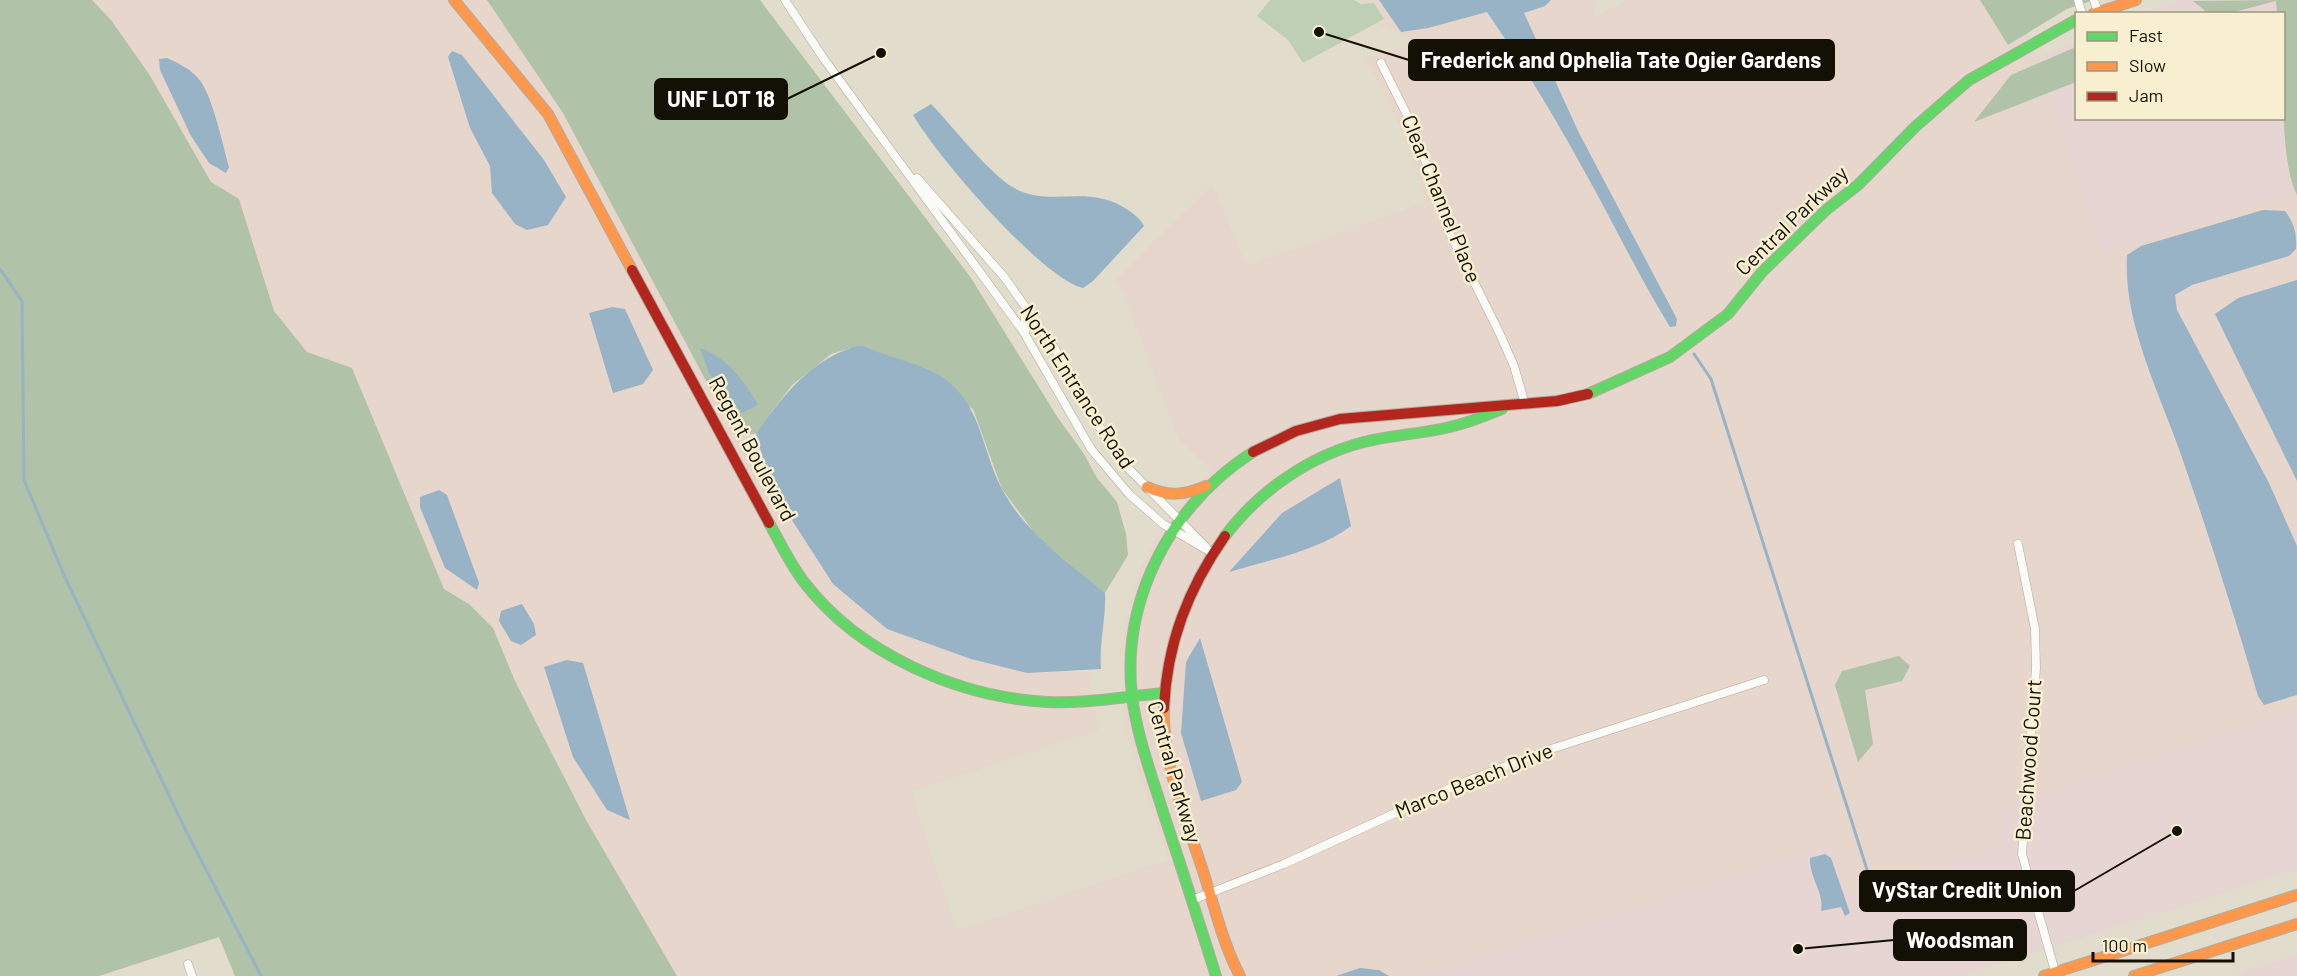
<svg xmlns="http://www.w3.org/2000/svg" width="2297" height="976" font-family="Barlow,sans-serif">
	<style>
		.commercial { fill: #e6d5d2 }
		.industrial { fill: #e6d6cc }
		.green { fill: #bfcfb6 }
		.forest { fill: #b0c2a7 }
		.water { fill: #98b3c5 }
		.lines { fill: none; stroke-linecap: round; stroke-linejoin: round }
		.stream { stroke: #98b3c5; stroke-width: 3 }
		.street-casing { stroke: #afac9e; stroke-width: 9 }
		.fast-casing { stroke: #afac9e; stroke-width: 12 }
		.slow-casing { stroke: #afac9e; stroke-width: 12 }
		.jam-casing { stroke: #afac9e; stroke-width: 12 }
		.street { stroke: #fafaf7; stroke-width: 8 }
		.fast { stroke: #63d668; stroke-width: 10 }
		.slow { stroke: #ff974d; stroke-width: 10 }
		.jam { stroke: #b3261e; stroke-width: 10 }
		.labels { text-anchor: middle; stroke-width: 5; stroke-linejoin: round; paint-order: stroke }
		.street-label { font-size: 21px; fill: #131106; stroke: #f7efcf }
		.leader { fill: none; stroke: #131106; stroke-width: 2 }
		.callout-dot { fill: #131106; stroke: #f7efcf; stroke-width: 2 }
		.callout { fill: #131106; stroke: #131106; stroke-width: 2 }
		.callout-label { font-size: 22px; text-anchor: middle; font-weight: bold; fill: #fff }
	</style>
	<rect width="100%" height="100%" fill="#e1dccb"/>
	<g class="commercial">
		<polygon points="2181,0 2297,0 2297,194 2101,255 2038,58 2076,42 2076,118 2284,118 2284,14 2144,13"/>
		<polygon points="2297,710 2297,870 1961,976 1419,976 1832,845 1849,894 1892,879 2004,806"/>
		<polygon points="2297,955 2297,976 2231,976"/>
	</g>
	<polygon class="industrial" points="92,0 487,0 563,113 736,437 756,433 758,440 1027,673 1089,672 1098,731 911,791 956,931 1168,860 1124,725 1120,649 1137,575 1167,519 1211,470 1179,439 1124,294 1115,281 1212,185 1247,266 1426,202 1411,151 1383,88 1365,60 1418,41 1376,23 1360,0 1592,0 1596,17 1627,0 2077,0 2023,26 2038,58 2101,255 2297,194 2297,710 2004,805 1999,847 1848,894 1832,845 1419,976 677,976 586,820 515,680 493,628 469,604 444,589 352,368 307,352 274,310 239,199 211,182 149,74 111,20"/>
	<polygon class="green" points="1270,0 1354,0 1361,4 1374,3 1384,19 1303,63 1288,40 1257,16"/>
	<g class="forest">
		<polygon points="0,0 92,0 111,20 149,74 211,182 239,199 274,311 307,352 352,368 444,589 469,604 493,628 515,681 586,820 677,976 235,976 219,937 99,976 0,976"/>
		<polygon points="487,0 760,0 971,278 1058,418 1084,454 1097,478 1117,502 1126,534 1128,555 1105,593 1039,539 1002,489 973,409 861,345 831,354 792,385 756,433 736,437 563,113"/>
		<polygon points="1980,0 2094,0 2067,9 2008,45"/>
		<path d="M2297,0v195c-19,-36 -13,-137 -13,-181l-7,-1 -1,-12 -46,12h-22l-15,-12z"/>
		<polygon points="2076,47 2076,82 1974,122 2011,75"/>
		<polygon points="1899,656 1910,666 1902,681 1865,690 1873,744 1858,762 1835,685 1842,671"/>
	</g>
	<g class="water">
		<path d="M1379,0h172l-6,6 -21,7 55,120 98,186 -1,7 -6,1c-32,-52 -58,-107 -88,-160 -29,-53 -61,-105 -95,-155l-59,16 -27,4z"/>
		<polygon points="452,51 462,55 544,160 566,197 548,225 527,230 515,224 492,193 490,166 470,128 448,57"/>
		<path d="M167,58c11,5 22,10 31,20 14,15 25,68 31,89l-3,6 -17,-10 -18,-27 -31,-66 -1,-11z"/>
		<path d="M931,104c22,22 62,76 89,87 37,15 69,-7 108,19 7,5 12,8 16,16l-51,55 -10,7c-42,-10 -147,-133 -170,-173z"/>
		<path d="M2263,210l22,1c9,12 12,23 11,38l-7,7 -97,29 -17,10 2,15 92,173 28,63v149l-33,10 -6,-9c-24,-82 -50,-164 -78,-244 -22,-63 -57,-130 -53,-197l14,-9z"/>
		<polygon points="2297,280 2297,481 2215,314 2238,298"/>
		<polygon points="612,307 625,309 653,370 643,384 613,393 589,313"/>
		<path d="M861,345c26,13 68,19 89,38 32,28 33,70 52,106 23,44 66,73 103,104 1,26 -6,50 -4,76l-74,4 -56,-14 -84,-30 -54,-45 -43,-67 -26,-55 -8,-29c29,-39 56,-76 105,-88z"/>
		<path d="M700,348c26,9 45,33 58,57l-16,8 -33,-40z"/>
		<path d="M1340,478l11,48c-33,25 -82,34 -122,46l53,-59z"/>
		<polygon points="439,490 447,495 479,583 477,590 445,568 420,507 420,497"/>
		<polygon points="522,604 534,624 536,635 521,645 511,641 499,621 501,611"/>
		<polygon points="1200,638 1242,782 1236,790 1201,801 1181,733 1186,662"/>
		<polygon points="567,660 583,663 630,820 607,810 573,757 544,667"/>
		<path d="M1825,854l6,4 19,55 -5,3 -4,-9 -20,4c4,-17 -12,-34 -11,-53z"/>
		<polygon points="1360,968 1379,970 1389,976 1336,976"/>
	</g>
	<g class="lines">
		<g class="stream">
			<polyline points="0,269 22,301 24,480 63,573 186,831 261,976"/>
			<polyline points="1694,354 1711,379 1870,879"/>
		</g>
		<defs>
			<g id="street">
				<polyline points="785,0 824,59 1023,331 1091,449 1129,494 1163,524 1211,552"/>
				<polyline points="2078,0 2082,14"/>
				<polyline points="2094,0 2098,12"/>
				<polyline points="1381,63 1415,131 1449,232 1499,332 1514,366 1525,404"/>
				<polyline points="917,178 1005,278 1055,349 1086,406 1122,462 1206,547"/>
				<polyline points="1025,332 1025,317 1028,311"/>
				<polyline points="2018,544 2035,629 2036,668 2022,854 2056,975"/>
				<polyline points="1192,900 1284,864 1459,784 1548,750 1764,680"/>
				<polyline points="188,964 192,976"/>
			</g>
			<g id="fast">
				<polyline points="1588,394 1670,357 1728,314 1762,272 1826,210 1858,185 1915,127 1969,80 2076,20"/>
				<path d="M769,523c11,19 21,41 35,59 55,72 154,115 243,120 38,2 80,-6 118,-9"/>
				<path d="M1225,536c34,-45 84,-80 139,-94 28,-7 57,-8 86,-15 18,-4 35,-11 52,-18"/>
				<path d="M1216,976c-17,-54 -34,-107 -52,-161 -12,-39 -27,-78 -32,-119 -11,-98 40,-192 121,-244"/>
			</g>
			<g id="slow">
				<polyline points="454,0 548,114 632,270"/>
				<polyline points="2093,14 2136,0"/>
				<path d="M1147,487c21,10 38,8 59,-1"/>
				<path d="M1164,708c-2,55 21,108 38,160 12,36 20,74 38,108"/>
				<polyline points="2044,976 2297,895"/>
				<polyline points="2134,976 2297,924"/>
			</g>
			<g id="jam">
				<polyline points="632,270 769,523"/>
				<polyline points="1253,452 1296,431 1340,419 1557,401 1588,394"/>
				<path d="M1164,708c3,-65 24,-119 61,-172"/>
			</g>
		</defs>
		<use href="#street" class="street-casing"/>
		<use href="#fast" class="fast-casing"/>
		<use href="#slow" class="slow-casing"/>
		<use href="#jam" class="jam-casing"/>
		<use href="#street" class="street"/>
		<use href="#fast" class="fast"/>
		<use href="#slow" class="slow"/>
		<use href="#jam" class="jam"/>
	</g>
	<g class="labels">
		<g class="street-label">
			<text transform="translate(1441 199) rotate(68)" y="7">Clear Channel Place</text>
			<text transform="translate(1792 221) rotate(-44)" y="7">Central Parkway</text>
			<text transform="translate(1077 387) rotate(57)" y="7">North Entrance Road</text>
			<text transform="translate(752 449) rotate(62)" y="7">Regent Boulevard</text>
			<text transform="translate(2029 760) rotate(-86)" y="7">Beachwood Court</text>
			<text transform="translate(1174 772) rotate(74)" y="7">Central Parkway</text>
			<text transform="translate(1474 781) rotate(-22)" y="7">Marco Beach Drive</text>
		</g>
	</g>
	<path class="leader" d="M1319 32L1409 60M881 53L787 99M2177 831L2074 891M1798 949L1894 940"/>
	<g class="callout-dot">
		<circle cx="1319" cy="32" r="6"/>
		<circle cx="881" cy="53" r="6"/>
		<circle cx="2177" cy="831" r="6"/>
		<circle cx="1798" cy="949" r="6"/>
	</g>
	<g class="callout">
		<rect x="1409" y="40" width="425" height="40" rx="6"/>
		<rect x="655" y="79" width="132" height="40" rx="6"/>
		<rect x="1860" y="871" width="214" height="40" rx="6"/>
		<rect x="1894" y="920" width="132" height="40" rx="6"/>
	</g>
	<g class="callout-label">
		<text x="1621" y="68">Frederick and Ophelia Tate Ogier Gardens</text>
		<text x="721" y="107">UNF LOT 18</text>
		<text x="1967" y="898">VyStar Credit Union</text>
		<text x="1960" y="948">Woodsman</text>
	</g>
	<rect x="2075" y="12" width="210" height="108" fill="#f7efcf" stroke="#9c967f" stroke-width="1.5"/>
	<rect x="2087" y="32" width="30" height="9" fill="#63d668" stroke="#9c967f" stroke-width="1.5"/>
	<text x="2129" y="42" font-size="18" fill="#131106">Fast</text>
	<rect x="2087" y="62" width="30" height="9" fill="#ff974d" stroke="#9c967f" stroke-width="1.5"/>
	<text x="2129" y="72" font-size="18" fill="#131106">Slow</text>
	<rect x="2087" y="92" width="30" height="9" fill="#b3261e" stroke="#9c967f" stroke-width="1.5"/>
	<text x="2129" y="102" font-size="18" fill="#131106">Jam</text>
	<path d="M2093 952v9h140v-9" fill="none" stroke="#131106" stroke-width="3"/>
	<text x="2102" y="952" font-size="18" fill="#131106" stroke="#f7efcf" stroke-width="4.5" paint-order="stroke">100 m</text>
</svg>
